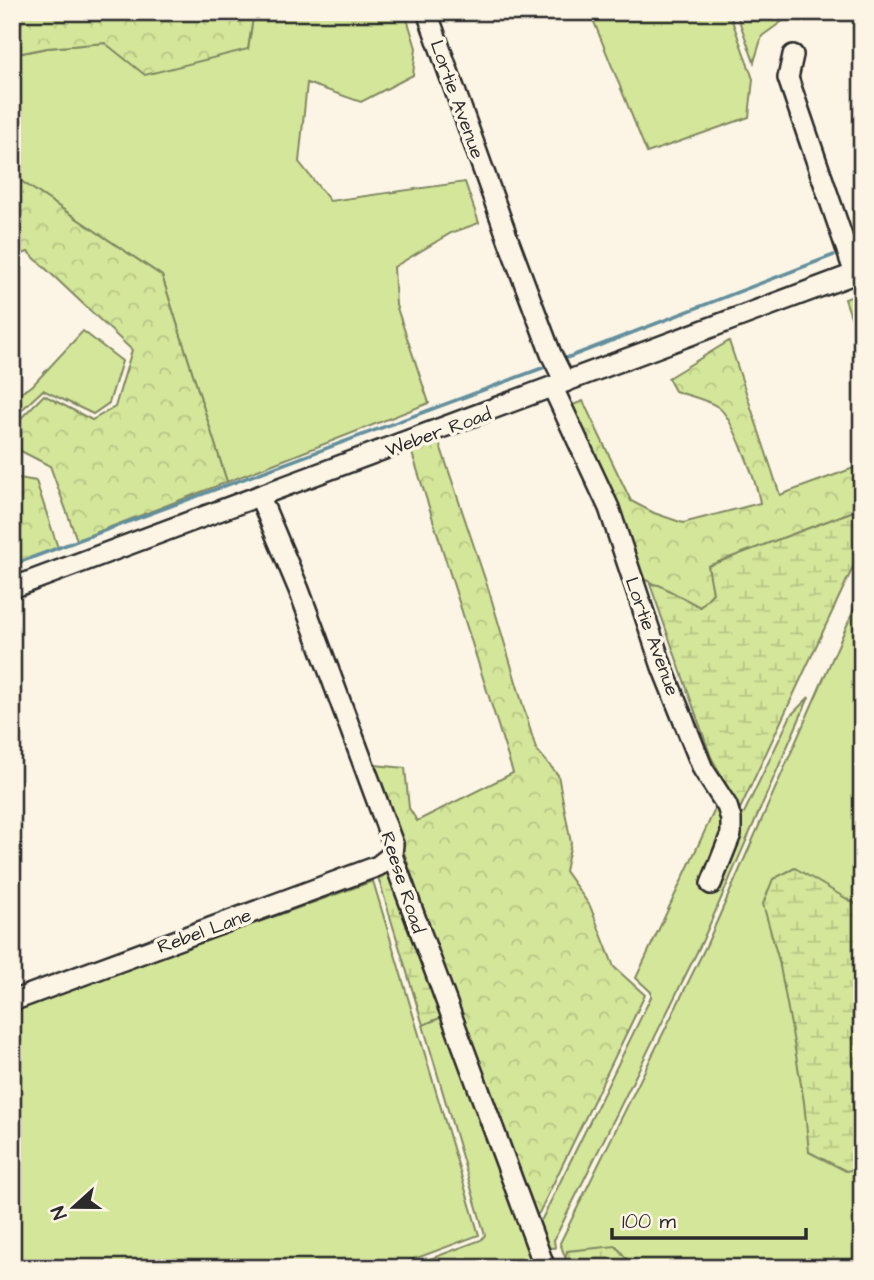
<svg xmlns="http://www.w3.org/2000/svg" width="874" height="1280" font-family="'Architects Daughter',sans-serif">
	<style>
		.grass { fill: #d4e699; stroke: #808862; stroke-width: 2 }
		.forest { fill: url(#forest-crowns); stroke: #808862; stroke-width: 2 }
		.wetland { fill: url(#wetland-marsh); stroke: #808862; stroke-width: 2 }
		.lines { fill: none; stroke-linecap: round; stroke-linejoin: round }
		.stream { stroke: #638f9d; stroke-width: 3.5 }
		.minor-casing { stroke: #2b2b2b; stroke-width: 24 }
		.minor { stroke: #fcf5e5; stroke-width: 19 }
		.labels { text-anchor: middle; stroke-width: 7; stroke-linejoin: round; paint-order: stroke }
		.street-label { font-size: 19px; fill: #2b2b2b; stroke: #fcf5e5 }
	</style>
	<defs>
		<pattern id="forest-crowns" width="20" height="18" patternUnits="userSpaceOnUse" patternTransform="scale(1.75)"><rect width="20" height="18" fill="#d4e699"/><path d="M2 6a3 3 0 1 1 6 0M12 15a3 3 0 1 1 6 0" fill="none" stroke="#b6c584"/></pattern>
		<pattern id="wetland-marsh" width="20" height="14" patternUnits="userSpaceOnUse" patternTransform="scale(1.75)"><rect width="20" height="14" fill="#d4e699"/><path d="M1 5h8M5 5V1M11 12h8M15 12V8" fill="none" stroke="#b6c584"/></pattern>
	</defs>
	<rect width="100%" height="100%" fill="#fcf5e5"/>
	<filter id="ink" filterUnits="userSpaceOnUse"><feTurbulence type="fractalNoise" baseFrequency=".0143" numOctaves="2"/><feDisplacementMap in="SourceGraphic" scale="14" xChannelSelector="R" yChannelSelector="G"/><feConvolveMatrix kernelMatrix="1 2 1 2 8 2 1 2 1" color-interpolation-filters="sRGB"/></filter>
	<g filter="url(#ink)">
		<g class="grass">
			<polygon points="287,12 405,12 416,48 413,75 361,102 307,83 299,162 330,201 465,182 479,223 451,233 394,267 396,305 429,403 227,482 162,276 12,175 12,55 47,48 105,43 248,49 253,17"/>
			<polygon points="590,12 729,12 753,79 749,117 647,153"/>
			<polygon points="736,12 795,12 762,36 754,62"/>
			<polygon points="83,331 122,361 109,403 93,414 43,390 12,419 12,397 32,386"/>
			<polygon points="862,591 862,1268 569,1268 560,1243 707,944"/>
			<polygon points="809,697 702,942 554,1240 555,1248 538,1247 529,1268 406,1268 481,1240 485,1235 423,1025 442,1017 448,999 533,1224 542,1219 651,997 651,992 636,978 723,792 737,815 744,813 791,715"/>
			<polygon points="373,881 479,1235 390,1268 12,1268 12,1011"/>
		</g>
		<g class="forest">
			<polygon points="12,12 254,12 248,49 145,75 105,43 47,48 12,55"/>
			<polygon points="12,175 162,276 227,482 77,540 50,466 19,450 12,427 44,395 92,420 115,407 132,350 28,252 12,258"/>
			<polygon points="862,293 862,349 845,299"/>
			<path d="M729,341l51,154 82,-30v43l-153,58 4,27 -13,15 -62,-32 -68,-170 13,-5 48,100 23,12 29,10 77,-20c-3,-19 -27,-86 -42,-96 -12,-8 -29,-11 -43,-16l-7,-13z"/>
			<polygon points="439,442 489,591 536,749 558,775 571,843 565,871 590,906 614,967 645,995 539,1213 530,1219 374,765 405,768 409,808 417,821 513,773 411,450"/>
			<polygon points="12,477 36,481 58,548 12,565"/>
		</g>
		<g class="wetland">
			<polygon points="862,508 862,548 740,809 711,757 650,584 659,585 700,607 713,593 708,566"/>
			<polygon points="394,844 448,999 442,1017 423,1025 382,890 378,877 375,875 375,861"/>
			<polygon points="795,868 862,908 862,1168 846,1171 809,1152 804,1102 790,1020 779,961 763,904 773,879"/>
			<polygon points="616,1246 634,1268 563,1268 567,1251"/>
		</g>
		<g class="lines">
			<g class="stream">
				<polyline points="564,359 834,255"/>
				<polyline points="12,565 545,367"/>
			</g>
			<defs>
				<g id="minor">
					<polyline points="427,12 509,242 551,354 565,382"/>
					<polyline points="793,55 788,78 855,274"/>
					<polyline points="553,388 609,508 662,667 703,769 727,806 731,819 731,834 711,884"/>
					<polyline points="260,497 299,590 393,844 392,855 545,1268"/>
					<polyline points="12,588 862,271"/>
					<polyline points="12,1001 378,866 392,855"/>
				</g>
			</defs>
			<use href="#minor" class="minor-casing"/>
			<use href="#minor" class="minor"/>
		</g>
	</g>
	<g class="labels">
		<g class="street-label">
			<text transform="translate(458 99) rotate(70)" y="7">Lortie Avenue</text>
			<text transform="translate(438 431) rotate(-20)" y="7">Weber Road</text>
			<text transform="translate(653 636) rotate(70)" y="7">Lortie Avenue</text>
			<text transform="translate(404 882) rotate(72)" y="7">Reese Road</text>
			<text transform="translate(204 930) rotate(-20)" y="7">Rebel Lane</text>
		</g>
	</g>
	<rect width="874" height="1280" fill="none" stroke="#fcf5e5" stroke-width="42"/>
	<rect x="21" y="21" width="832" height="1238" fill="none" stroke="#2b2b2b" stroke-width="2.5" filter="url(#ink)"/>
	<g transform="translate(74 1207) rotate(249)" stroke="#fcf5e5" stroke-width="5" paint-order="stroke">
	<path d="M0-5L12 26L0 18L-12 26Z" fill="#2b2b2b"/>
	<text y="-10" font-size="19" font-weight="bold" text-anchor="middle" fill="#2b2b2b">N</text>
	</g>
	<path d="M612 1228v10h194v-10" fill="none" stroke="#2b2b2b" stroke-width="3.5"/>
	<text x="622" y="1228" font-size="21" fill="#2b2b2b" stroke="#fcf5e5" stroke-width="5" paint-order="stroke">100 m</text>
</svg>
